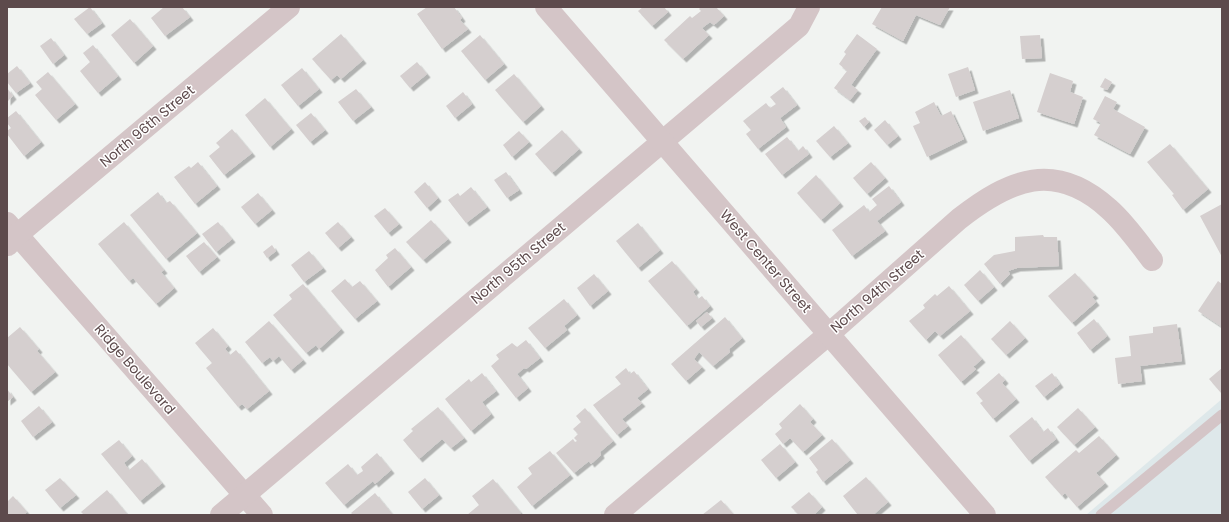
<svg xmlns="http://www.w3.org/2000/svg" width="1229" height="522" font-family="Poppins,sans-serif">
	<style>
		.commercial { fill: #dee8ea }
		.building { fill: #d5cfcf; filter: url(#shadow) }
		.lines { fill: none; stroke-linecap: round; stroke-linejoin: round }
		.service { stroke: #d4c5c7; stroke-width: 11 }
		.minor { stroke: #d4c5c7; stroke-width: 22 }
		.tertiary { stroke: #d4c5c7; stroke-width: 22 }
		.labels { text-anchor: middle; stroke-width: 3; stroke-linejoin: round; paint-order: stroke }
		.street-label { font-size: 14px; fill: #5d4a4c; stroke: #fff }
	</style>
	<defs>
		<filter id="shadow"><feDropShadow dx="3.5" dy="3.5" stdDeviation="0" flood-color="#0004"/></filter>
	</defs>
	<rect width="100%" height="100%" fill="#f1f3f1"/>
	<polygon class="commercial" points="1222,399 1222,515 1086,515"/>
	<g class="building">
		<polygon points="90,7 102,23 87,34 74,19"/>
		<polygon points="164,7 182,7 190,17 165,36 151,18"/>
		<polygon points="427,7 454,7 462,18 460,20 468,29 442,49 417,14"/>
		<polygon points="643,7 664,7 668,12 652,26 638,11"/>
		<polygon points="701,7 716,7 724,16 714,25 710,22 702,28 709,35 683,59 664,40 690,16 692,18 701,11 699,9"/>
		<polygon points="882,7 950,7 940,25 916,15 903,41 872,24"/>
		<polygon points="130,19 153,46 134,63 111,35"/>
		<polygon points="341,34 363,60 341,79 337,75 331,80 312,59"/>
		<polygon points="857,34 877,49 851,85 858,90 850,100 834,88 847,71 839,64 846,54 844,52"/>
		<polygon points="480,35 504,64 485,80 461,51"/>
		<polygon points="1040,35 1042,58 1022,59 1020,36"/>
		<polygon points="51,38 64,55 53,64 40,46"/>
		<polygon points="93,45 118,76 98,93 80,71 90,62 83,53"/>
		<polygon points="417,62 427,74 410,88 400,76"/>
		<polygon points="17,66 30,83 16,93 7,82 7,74"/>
		<polygon points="968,67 975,90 956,97 948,74"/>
		<polygon points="302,68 319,89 298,106 281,85"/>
		<polygon points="48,72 75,104 56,120 35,95 42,89 36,82"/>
		<polygon points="1050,73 1073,81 1070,92 1083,97 1074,124 1037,112"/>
		<polygon points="514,74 541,106 523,122 495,90"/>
		<polygon points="1105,78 1112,82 1107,90 1100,87"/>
		<polygon points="783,87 797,105 780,118 786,127 758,149 746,134 751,130 743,121 766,103 770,108 776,104 770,97"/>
		<polygon points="7,88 13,96 7,102"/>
		<polygon points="356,89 371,107 353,121 338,102"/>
		<polygon points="1010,90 1019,118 983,131 973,102"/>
		<polygon points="463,92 472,104 455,118 446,106"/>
		<polygon points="1105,96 1117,102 1113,109 1145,127 1130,154 1094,135 1101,123 1093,119"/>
		<polygon points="265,98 291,129 270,147 245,115"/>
		<polygon points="934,102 941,116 951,111 964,139 927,157 913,126 920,123 915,112"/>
		<polygon points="16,111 41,142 24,156 7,134 7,131 11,128 7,123 7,118"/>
		<polygon points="311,113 325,130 310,142 296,125"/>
		<polygon points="865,117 869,122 864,127 859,121"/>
		<polygon points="885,120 898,136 887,145 874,130"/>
		<polygon points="834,126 848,143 830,157 816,141"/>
		<polygon points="232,129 252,153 224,175 209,156 220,147 216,143"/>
		<polygon points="562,130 579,149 552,173 535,154"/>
		<polygon points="519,131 529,142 512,157 503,145"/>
		<polygon points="787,137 798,151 803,146 809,154 782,175 765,154"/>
		<polygon points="1170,144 1208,189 1183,210 1172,195 1174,194 1147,162"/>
		<polygon points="198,162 217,186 195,204 174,177 189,166 191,168"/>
		<polygon points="871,162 885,178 867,194 853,178"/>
		<polygon points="506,172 519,190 507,198 494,180"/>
		<polygon points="816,175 840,203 821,220 797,193"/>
		<polygon points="425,182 438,198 427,208 414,192"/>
		<polygon points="889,186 901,202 877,221 885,231 852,256 832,230 864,205 869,212 877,205 872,199"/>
		<polygon points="471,187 487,207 466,223 448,200 458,193 460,196"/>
		<polygon points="158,192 166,203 170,201 197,233 166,259 130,215"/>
		<polygon points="258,193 272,210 255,224 241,207"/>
		<polygon points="1222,204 1222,257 1200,216"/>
		<polygon points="385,208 399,224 388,233 374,216"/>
		<polygon points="431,220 448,239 423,260 406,242"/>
		<polygon points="124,222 164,270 161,272 174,288 156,304 133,278 129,281 98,244"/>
		<polygon points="218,222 232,239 216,252 202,234"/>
		<polygon points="338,222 351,237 338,248 325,233"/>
		<polygon points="638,223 660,250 638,268 616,241"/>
		<polygon points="1043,235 1044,237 1057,237 1059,266 1017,268 1008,271 1010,274 1000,284 984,264 994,255 1015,251 1015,237"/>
		<polygon points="204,242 217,257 199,272 186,256"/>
		<polygon points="272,245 276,251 267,258 263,252"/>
		<polygon points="395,248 411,267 388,287 375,270 388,258 386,255"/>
		<polygon points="309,251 323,268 304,282 291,265"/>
		<polygon points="672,261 696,289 693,292 698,299 702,296 710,306 687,326 648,281"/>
		<polygon points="980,270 994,287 978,301 964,285"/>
		<polygon points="1075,273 1095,295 1092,297 1096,302 1072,323 1048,296"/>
		<polygon points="594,274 608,291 590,306 577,288"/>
		<polygon points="345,279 352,287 360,281 377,301 355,319 331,291"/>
		<polygon points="1218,281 1222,284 1222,327 1198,311"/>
		<polygon points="303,284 341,329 319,349 316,345 306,353 273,315 292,299 289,295"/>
		<polygon points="949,286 970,311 940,336 935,331 926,340 909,321 925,308 923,305 935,294 937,296"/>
		<polygon points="564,299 577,315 564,326 567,330 545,348 528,328"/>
		<polygon points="707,312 712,318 701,327 696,321"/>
		<polygon points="725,317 742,338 729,349 730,352 713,366 699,352 694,359 702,367 686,381 671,364"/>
		<polygon points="1094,319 1107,336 1090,350 1077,333"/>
		<polygon points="269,321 303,360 291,370 279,356 273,361 270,357 262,363 245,342"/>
		<polygon points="1010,321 1025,338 1006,355 991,339"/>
		<polygon points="1177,324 1182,361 1140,366 1142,381 1118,384 1115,358 1131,356 1129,336 1153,333 1153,327"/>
		<polygon points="20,327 39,349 37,351 55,372 31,392 7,364 7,338"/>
		<polygon points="213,328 228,346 225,349 230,355 236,350 269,391 247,409 242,404 238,407 206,368 212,363 195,343"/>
		<polygon points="961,335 982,359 973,367 976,369 961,382 938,355"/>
		<polygon points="526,340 540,358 526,369 524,368 517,374 528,388 516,398 491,366 499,359 496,355 512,343 517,347"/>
		<polygon points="626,368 630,374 634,371 648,389 637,398 642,403 622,419 628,426 617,435 593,405 621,384 615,377"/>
		<polygon points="1222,368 1222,394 1209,379"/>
		<polygon points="482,373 496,391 482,402 491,414 471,431 445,399 469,379 471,382"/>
		<polygon points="999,373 1005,380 1002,383 1016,399 993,419 980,403 983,401 976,393"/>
		<polygon points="1052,373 1060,384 1044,397 1035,386"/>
		<polygon points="7,389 13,397 7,402"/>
		<polygon points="800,404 813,419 810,422 822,435 803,452 790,438 783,444 775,434 782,428 779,424"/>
		<polygon points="39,406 52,422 33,437 21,421"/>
		<polygon points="438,407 464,438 451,448 442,439 419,459 403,440 413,431 411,429"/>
		<polygon points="585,408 613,441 600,452 601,455 591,464 589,461 574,473 556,453 573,439 575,442 577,441 574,438 578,434 573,429 581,422 576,416"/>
		<polygon points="1078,408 1095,427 1074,445 1057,427"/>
		<polygon points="1032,417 1043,432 1048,428 1056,439 1029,461 1009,436"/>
		<polygon points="1099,436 1116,455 1096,473 1105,483 1077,507 1065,493 1062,496 1045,477 1076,450 1079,453"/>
		<polygon points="832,439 850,460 823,482 816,472 818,470 809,458"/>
		<polygon points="119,440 132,456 124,463 129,470 142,459 162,483 140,501 101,454"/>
		<polygon points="780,444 795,462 776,478 761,460"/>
		<polygon points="550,451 570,475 532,506 517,487 532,474 528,468"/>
		<polygon points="377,453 391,470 375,484 373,481 344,505 325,483 348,464 357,475 363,471 361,467"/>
		<polygon points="866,477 888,502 873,515 858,515 843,496"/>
		<polygon points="60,478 76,495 60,508 45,490"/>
		<polygon points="425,478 439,495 422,509 408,492"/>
		<polygon points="493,479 521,513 517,515 467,515 479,505 472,496"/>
		<polygon points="107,490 127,514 84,515 81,512"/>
		<polygon points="809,492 822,507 814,515 799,515 791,507"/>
		<polygon points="375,493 393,515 353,515 351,513"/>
		<polygon points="13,496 27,512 24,515 7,515 7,502"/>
		<polygon points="721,500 734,515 702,515"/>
	</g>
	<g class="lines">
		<polyline class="service" points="1101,515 1222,415"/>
		<g class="minor">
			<polyline points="7,223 262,515"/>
			<polyline points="8,245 17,235 289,7"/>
			<polyline points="221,515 799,26 809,7"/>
			<path d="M615,515l214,-181 130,-115c51,-40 96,-59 150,-10 16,14 30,34 43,51"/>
		</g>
		<polyline class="tertiary" points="546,7 985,515"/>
	</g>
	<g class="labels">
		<g class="street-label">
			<text transform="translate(147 126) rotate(-40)" y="5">North 96th Street</text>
			<text transform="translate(766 261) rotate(49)" y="5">West Center Street</text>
			<text transform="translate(518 263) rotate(-40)" y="5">North 95th Street</text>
			<text transform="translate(877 291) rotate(-41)" y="5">North 94th Street</text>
			<text transform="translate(135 369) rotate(49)" y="5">Ridge Boulevard</text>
		</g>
	</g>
	<rect width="1229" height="522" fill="none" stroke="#5d4a4c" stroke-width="16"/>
</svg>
